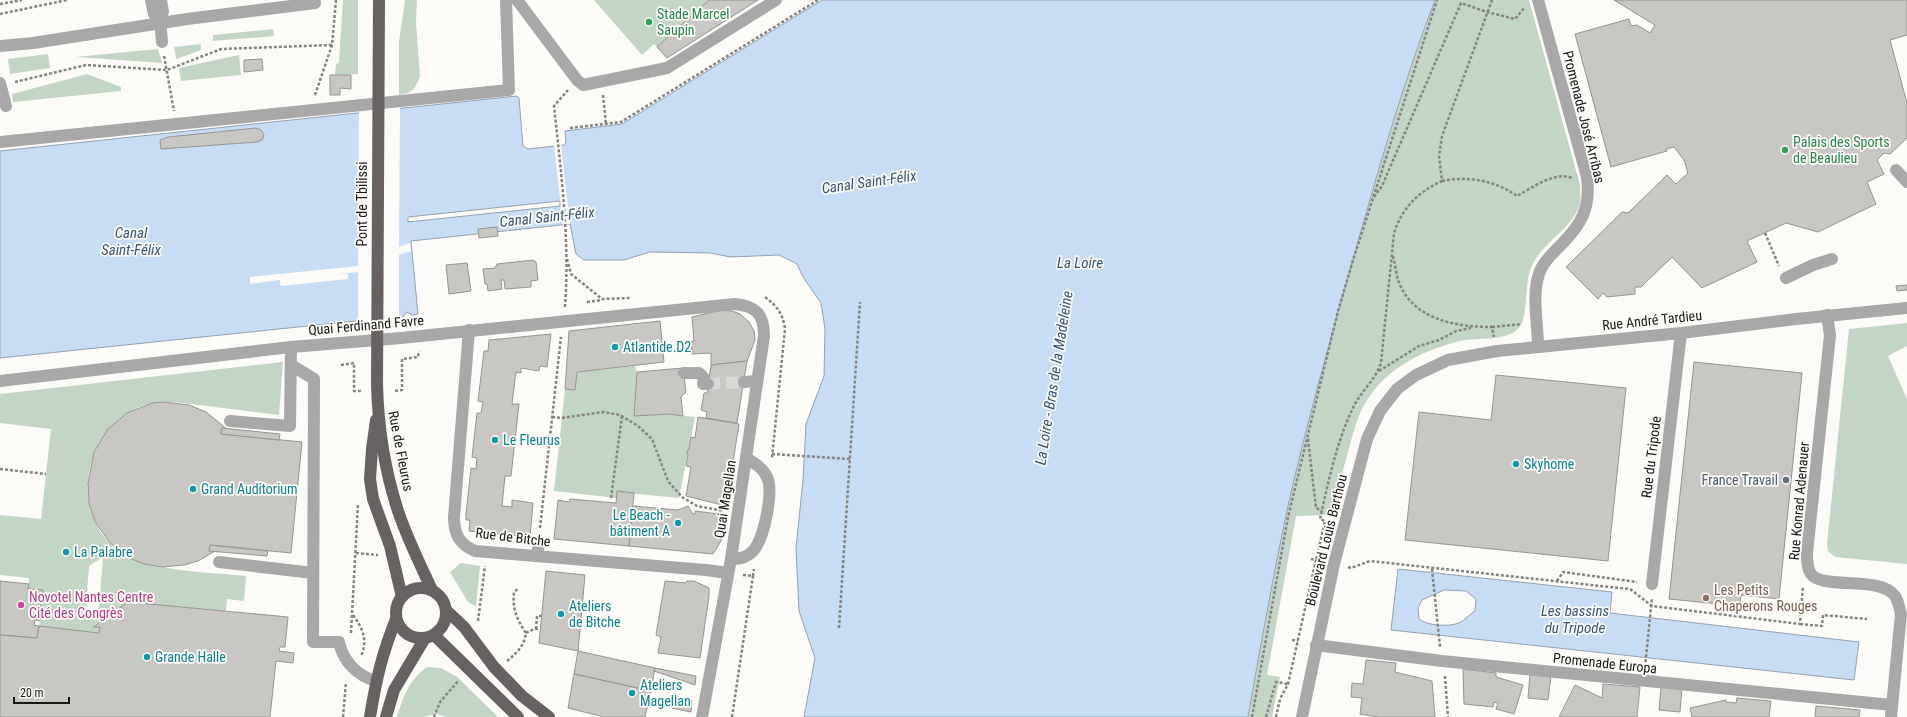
<svg xmlns="http://www.w3.org/2000/svg" width="1907" height="717" font-family="'Roboto Condensed',sans-serif">
	<style>
		.green { fill: #c3d5c5; fill-rule: evenodd }
		.water { fill: #c7dcf5; stroke: #92a1b2; fill-rule: evenodd }
		.pier { fill: #fcfbf7 }
		.building { fill: #c9c7c4; stroke: #959491 }
		.lines { fill: none; stroke-linecap: round; stroke-linejoin: round }
		.minor-tunnel { stroke: #dad9d5; stroke-width: 12; stroke-dasharray: 12 6; stroke-linecap: butt }
		.path { stroke: #848481; stroke-width: 2.5; stroke-dasharray: 3 2; stroke-linecap: butt }
		.minor { stroke: #a9a7a7; stroke-width: 12 }
		.major { stroke: #666262; stroke-width: 12 }
		.major-bridge { stroke: #666262; stroke-width: 12 }
		.leisure-dot { fill: #2e9e5b; stroke: #fcfbf7; stroke-width: 1.5 }
		.culture-dot { fill: #0f9aa8; stroke: #fcfbf7; stroke-width: 1.5 }
		.service-dot { fill: #5c6f8a; stroke: #fcfbf7; stroke-width: 1.5 }
		.education-dot { fill: #8d6e63; stroke: #fcfbf7; stroke-width: 1.5 }
		.hotel-dot { fill: #d1479c; stroke: #fcfbf7; stroke-width: 1.5 }
		.labels { text-anchor: middle; stroke-width: 3.5; stroke-linejoin: round; paint-order: stroke }
		.leisure-label { font-size: 14px; fill: #27864d; stroke: #fcfbf7; text-anchor: start }
		.street-label { font-size: 14px; fill: #181817; stroke: #fcfbf7 }
		.culture-label { font-size: 14px; fill: #0d838f; stroke: #fcfbf7; text-anchor: start }
		.service-label { font-size: 14px; fill: #4e5e75; stroke: #fcfbf7; text-anchor: end }
		.education-label { font-size: 14px; fill: #785e54; stroke: #fcfbf7; text-anchor: start }
		.hotel-label { font-size: 14px; fill: #b23c85; stroke: #fcfbf7; text-anchor: start }
		.water-label { font-size: 15px; font-style: italic; fill: #36577b; stroke: #fcfbf7 }
	</style>
	<rect width="100%" height="100%" fill="#fcfbf7"/>
	<g class="green">
		<polygon points="343,0 358,0 358,74 335,75 336,64 339,63"/>
		<polygon points="405,0 417,0 416,21 420,77 414,89 408,93 399,95 399,42"/>
		<polygon points="594,0 709,0 657,47 654,44 642,55"/>
		<path d="M1435,0h94l51,185c0,6 1,13 0,18 -7,27 -39,39 -49,65 -7,16 -2,50 -13,61 -16,14 -43,7 -62,13 -37,10 -72,28 -92,63 -7,13 -11,29 -15,43 -6,22 -12,45 -19,67l-34,1 -29,159 13,2 -8,40h-24c13,-73 26,-147 42,-220 18,-78 40,-156 62,-234 25,-89 50,-177 83,-263z"/>
		<polygon points="273,29 274,36 213,41 213,35"/>
		<polygon points="201,44 201,50 176,59 174,47"/>
		<polygon points="158,49 162,63 76,57"/>
		<polygon points="48,54 50,68 10,74 8,59"/>
		<polygon points="239,55 241,75 181,81 179,68"/>
		<polygon points="87,74 121,87 121,91 13,102 12,94"/>
		<polygon points="1907,323 1907,346 1888,356 1907,399 1907,564 1835,557 1828,551 1827,544 1849,329"/>
		<path d="M283,362l-4,53c-24,-3 -48,-6 -72,-9 -18,-2 -37,-6 -54,-3 -67,13 -90,109 -33,149 29,20 91,20 126,24l-2,25 -17,-2 -1,12 -98,-9 -35,24 7,1 -1,6 -60,-7 4,-36 -15,-1 1,-11 -29,-3v-60l41,4 10,-90 -51,-6v-29zM103,557l-4,51 -14,10 4,-52z"/>
		<polygon points="635,366 637,372 634,416 670,414 695,417 679,498 617,492 616,498 554,491 565,389 577,372"/>
		<polygon points="461,563 480,566 476,606 468,602 450,572"/>
		<path d="M427,667l14,1 16,9 41,40h-52l-9,-3 -14,3h-26c6,-20 12,-37 30,-50z"/>
	</g>
	<g class="water">
		<path d="M822,0h613c-33,86 -58,174 -83,263 -22,78 -44,156 -62,234 -16,73 -29,147 -42,220h-444l11,-59 -16,-47 -3,-63 7,-68 3,-56 18,-48 1,-47 -4,-26 -18,-26 -6,-13 -18,-9 -48,2 -21,-4 -60,-1 -26,8h-40l-8,-6 -6,-30 -159,17 7,73 -6,1 -5,-3 -3,4 -404,42v-207l517,-55 2,2 4,48 5,3 36,-4 2,-3 -1,-11 57,-7zM560,201v5l-152,16v-5z"/>
		<path d="M1398,569l214,23 -2,21 249,29 -5,38 -463,-50zM1444,590l22,1 10,8 -1,12c-5,3 -10,9 -16,12 -11,4 -31,3 -40,-4l-1,-11 4,-8z"/>
	</g>
	<g class="pier">
		<polygon points="400,107 399,247 410,243 411,251 399,255 399,318 358,322 358,272 340,274 348,274 348,279 280,286 280,280 250,284 250,277 358,266 359,112"/>
		<polygon points="554,145 561,145 570,224 563,225"/>
	</g>
	<g class="building">
		<polygon points="709,0 758,0 667,58 657,47"/>
		<polygon points="1614,0 1907,0 1907,35 1890,40 1907,103 1907,138 1890,154 1884,153 1877,160 1884,174 1867,182 1876,204 1818,232 1786,223 1747,241 1757,262 1702,288 1672,257 1641,287 1635,287 1635,294 1607,297 1603,293 1598,299 1566,267 1622,212 1628,213 1667,175 1676,184 1688,173 1684,160 1674,147 1666,149 1667,151 1611,167 1575,34 1629,19 1631,26 1637,25 1650,33 1655,25"/>
		<polygon points="262,59 263,70 244,72 244,60"/>
		<polygon points="330,75 351,75 351,89 340,88 340,95 330,95"/>
		<polygon points="256,128 261,130 264,135 262,140 257,142 161,149 160,140 168,137"/>
		<polygon points="497,227 498,236 479,238 478,229"/>
		<polygon points="533,260 536,262 538,280 531,281 531,287 505,289 504,280 501,280 502,289 488,291 487,284 485,284 483,269 495,268 497,264"/>
		<polygon points="467,263 471,291 449,294 446,265"/>
		<polygon points="1907,285 1907,290 1897,291 1896,286"/>
		<polygon points="721,310 732,311 740,314 749,322 754,331 755,340 747,361 711,365 711,353 692,354 691,342 694,341 692,317"/>
		<polygon points="660,321 664,362 577,372 575,390 565,389 569,331"/>
		<polygon points="551,334 547,367 540,366 539,371 521,368 521,373 516,372 512,404 519,404 511,476 505,476 502,506 512,507 512,500 533,503 530,537 469,531 470,520 466,520 466,514 471,468 476,469 477,458 472,457 477,413 481,413 483,402 478,401 484,351 488,351 489,340"/>
		<polygon points="747,361 737,423 706,418 707,412 701,410 704,393 707,393 711,365"/>
		<polygon points="1694,362 1802,373 1779,599 1741,595 1740,606 1669,599"/>
		<polygon points="683,368 686,392 681,397 683,416 670,414 634,416 637,372"/>
		<polygon points="1496,375 1626,388 1608,561 1405,540 1419,412 1491,420"/>
		<polygon points="163,402 189,405 206,412 227,429 222,428 221,434 302,442 291,553 210,545 209,551 215,551 198,561 184,565 163,567 144,564 132,559 110,543 95,522 89,503 88,483 94,452 108,429 127,413 152,403"/>
		<polygon points="698,417 739,424 726,506 686,496 691,467 686,466 688,455 687,452 689,448 691,437 695,438"/>
		<polygon points="222,428 280,434 279,440 221,434"/>
		<polygon points="617,491 634,493 629,546 554,539 558,500 569,502 570,499 616,503"/>
		<polygon points="633,506 678,510 688,506 693,514 695,514 695,511 726,515 721,541 713,554 629,546"/>
		<polygon points="210,545 268,551 267,556 209,551"/>
		<polygon points="546,571 585,575 578,651 539,643"/>
		<polygon points="0,581 29,584 28,589 43,590 39,621 35,620 34,625 39,626 37,638 0,635"/>
		<polygon points="665,581 686,583 687,581 694,581 709,588 709,596 700,658 658,653 661,637 656,635"/>
		<polygon points="128,602 288,617 285,647 280,647 279,651 294,653 293,663 276,661 270,717 0,717 0,635 37,638 39,626 99,633 100,627 93,627"/>
		<polygon points="578,651 655,668 651,691 574,674"/>
		<polygon points="1366,660 1396,663 1395,672 1432,681 1435,717 1378,717 1360,714 1362,698 1351,697 1352,683 1363,684"/>
		<polygon points="655,668 696,676 695,685 654,671"/>
		<polygon points="1463,669 1496,673 1496,677 1523,685 1514,714 1496,709 1498,703 1494,702 1493,707 1464,704"/>
		<polygon points="574,674 651,691 645,717 604,717 568,708"/>
		<polygon points="1530,674 1551,676 1548,700 1528,698"/>
		<polygon points="1603,684 1640,687 1637,717 1559,717 1575,685 1602,698"/>
		<polygon points="1661,687 1682,689 1680,712 1659,710"/>
		<polygon points="674,696 692,700 691,712 672,708"/>
		<polygon points="1737,698 1771,701 1769,717 1692,717 1690,708 1726,700 1726,702 1736,703"/>
		<polygon points="1816,706 1860,710 1859,717 1815,717"/>
	</g>
	<g class="lines">
		<polyline class="minor-tunnel" points="708,384 744,382"/>
		<g class="path">
			<polyline points="0,4 22,0"/>
			<polyline points="0,14 67,0"/>
			<polyline points="164,56 174,111"/>
			<polyline points="15,82 86,65 167,70 221,49 332,45"/>
			<polyline points="315,95 332,45 336,0"/>
			<polyline points="603,95 606,124"/>
			<polyline points="570,128 621,122 818,0"/>
			<path d="M1442,181c27,-5 52,-1 75,15 15,-8 37,-25 55,-18"/>
			<polyline points="1374,197 1382,186 1461,3 1487,12 1515,19 1525,7"/>
			<polyline points="1765,233 1779,266"/>
			<path d="M1393,256c2,8 3,17 5,24 14,40 58,47 94,47l2,10"/>
			<polyline points="567,259 571,274 602,299 630,298"/>
			<path d="M765,297c12,9 18,17 20,32l-13,129"/>
			<polyline points="587,302 602,300"/>
			<path d="M565,307c5,-68 -4,-134 -11,-201l14,-16"/>
			<polyline points="1492,327 1521,324"/>
			<polyline points="341,365 354,363 354,391 361,391"/>
			<polyline points="1379,371 1419,346 1439,340 1456,331 1471,328"/>
			<polyline points="395,391 402,390 402,359 418,357 419,351"/>
			<polyline points="552,417 562,418 603,412 620,415 638,426 652,439 668,481 682,497 697,506 724,511"/>
			<polyline points="1308,439 1316,508 1322,511"/>
			<polyline points="772,454 850,459"/>
			<polyline points="0,469 46,474"/>
			<polyline points="611,498 622,416"/>
			<polyline points="540,528 561,337"/>
			<polyline points="356,553 378,555"/>
			<path d="M1320,561l-4,-1 9,-39 -5,-2c8,-36 16,-75 32,-109 7,-17 23,-29 29,-47l13,-130c8,-25 24,-41 48,-52l-3,-25 3,-20 50,-136"/>
			<polyline points="1348,567 1351,568 1370,561 1619,588 1630,589 1652,606 1800,624 1803,586"/>
			<polyline points="1432,569 1440,647"/>
			<polyline points="743,575 753,576 754,569"/>
			<polyline points="1557,581 1563,572 1637,582"/>
			<path d="M353,615c10,14 15,25 8,41"/>
			<polyline points="478,621 485,566"/>
			<polyline points="1800,624 1822,626 1823,615 1867,619"/>
			<polyline points="839,628 860,302"/>
			<polyline points="536,629 537,616 541,616"/>
			<polyline points="351,633 358,504"/>
			<polyline points="526,633 534,629 540,629"/>
			<polyline points="1292,640 1298,641"/>
			<path d="M507,661c10,-8 17,-15 19,-28 -9,-13 -14,-25 -12,-41l5,-4"/>
			<polyline points="1645,667 1652,598"/>
			<polyline points="1445,676 1448,717"/>
			<polyline points="343,717 346,682"/>
			<polyline points="434,717 440,702 459,680"/>
			<polyline points="732,717 753,576"/>
			<polyline points="1252,717 1288,517 1338,311 1354,257 1437,0"/>
			<polyline points="1266,717 1276,682 1288,684"/>
			<polyline points="1276,717 1280,699 1288,684 1316,560 1311,559"/>
		</g>
		<g class="minor">
			<polyline points="151,0 154,14 160,19"/>
			<polyline points="161,0 163,12 160,19 162,42"/>
			<polyline points="517,0 577,80 583,85 667,68 776,0"/>
			<polyline points="0,46 33,43 187,19 315,3"/>
			<polyline points="0,83 6,106"/>
			<polyline points="0,142 509,90 506,0"/>
			<polyline points="1896,170 1907,182"/>
			<polyline points="1786,278 1813,265 1832,259"/>
			<path d="M1827,315l3,20 -23,218c0,7 0,15 4,21 11,16 69,1 84,22 4,6 4,12 6,18l-10,103"/>
			<path d="M469,330l-15,187c0,17 5,27 21,34l231,19 22,3"/>
			<path d="M1538,347c0,-25 -7,-53 2,-76 4,-10 12,-17 19,-24 22,-22 32,-38 28,-70l-49,-177"/>
			<path d="M291,365l23,14 -1,263h26c4,19 18,34 37,39"/>
			<polyline points="684,373 699,373 704,378 703,384 708,384"/>
			<path d="M0,381l291,-34 110,-9 334,-34c21,2 29,10 29,32l-33,223 -29,158"/>
			<polyline points="744,382 757,381"/>
			<polyline points="230,421 290,426 291,347"/>
			<polyline points="537,556 539,543"/>
			<path d="M731,559c8,0 16,-1 22,-8 11,-12 21,-60 14,-74 -4,-9 -13,-14 -21,-19"/>
			<polyline points="219,562 313,573"/>
			<polyline points="1652,584 1681,333"/>
			<polyline points="1316,645 1442,661 1892,705"/>
			<polyline points="1302,717 1334,564 1367,439 1380,411 1397,389 1416,375 1448,360 1497,351 1681,333 1796,319 1907,308"/>
		</g>
		<g class="major">
			<path d="M377,384c1,42 8,87 21,127 9,27 22,53 34,79"/>
			<polyline points="376,420 372,449 370,479 373,499 390,546 402,597"/>
			<circle cx="421" cy="613" r="25"/>
			<polyline points="446,610 464,627 494,667 522,696 549,717"/>
			<polyline points="434,635 518,717"/>
			<path d="M370,717c6,-37 12,-63 26,-98"/>
			<polyline points="386,717 394,690 425,638"/>
		</g>
		<polyline class="major-bridge" points="377,384 379,0"/>
	</g>
	<g class="leisure-dot">
		<circle cx="649" cy="22" r="4"/>
		<circle cx="1785" cy="150" r="4"/>
	</g>
	<g class="culture-dot">
		<circle cx="615" cy="347" r="4"/>
		<circle cx="495" cy="440" r="4"/>
		<circle cx="1516" cy="464" r="4"/>
		<circle cx="193" cy="489" r="4"/>
		<circle cx="678" cy="523" r="4"/>
		<circle cx="66" cy="552" r="4"/>
		<circle cx="561" cy="614" r="4"/>
		<circle cx="147" cy="657" r="4"/>
		<circle cx="632" cy="693" r="4"/>
	</g>
	<circle class="service-dot" cx="1786" cy="480" r="4"/>
	<circle class="education-dot" cx="1706" cy="598" r="4"/>
	<circle class="hotel-dot" cx="21" cy="605" r="4"/>
	<g class="labels">
		<g class="leisure-label">
			<text x="657" y="19">Stade Marcel<tspan x="657" dy="16">Saupin</tspan></text>
			<text x="1793" y="147">Palais des Sports<tspan x="1793" dy="16">de Beaulieu</tspan></text>
		</g>
		<g class="street-label">
			<text transform="translate(1584 117) rotate(76)" y="5">Promenade José Arribas</text>
			<text transform="translate(362 204) rotate(-90)" y="5">Pont de Tbilissi</text>
			<text transform="translate(1652 320) rotate(-6)" y="5">Rue André Tardieu</text>
			<text transform="translate(366 325) rotate(-5)" y="5">Quai Ferdinand Favre</text>
			<text transform="translate(401 451) rotate(79)" y="5">Rue de Fleurus</text>
			<text transform="translate(1651 457) rotate(-83)" y="5">Rue du Tripode</text>
			<text transform="translate(725 499) rotate(-81)" y="5">Quai Magellan</text>
			<text transform="translate(1799 501) rotate(-85)" y="5">Rue Konrad Adenauer</text>
			<text transform="translate(513 537) rotate(7)" y="5">Rue de Bitche</text>
			<text transform="translate(1326 540) rotate(-76)" y="5">Boulevard Louis Barthou</text>
			<text transform="translate(1605 663) rotate(6)" y="5">Promenade Europa</text>
		</g>
		<g class="culture-label">
			<text x="623" y="352">Atlantide.D2</text>
			<text x="503" y="445">Le Fleurus</text>
			<text x="1524" y="469">Skyhome</text>
			<text x="201" y="494">Grand Auditorium</text>
			<text x="670" y="520" text-anchor="end">Le Beach -<tspan x="670" dy="16">bâtiment A</tspan></text>
			<text x="74" y="557">La Palabre</text>
			<text x="569" y="611">Ateliers<tspan x="569" dy="16">de Bitche</tspan></text>
			<text x="155" y="662">Grande Halle</text>
			<text x="640" y="690">Ateliers<tspan x="640" dy="16">Magellan</tspan></text>
		</g>
		<g class="service-label">
			<text x="1778" y="485">France Travail</text>
		</g>
		<g class="education-label">
			<text x="1714" y="595">Les Petits<tspan x="1714" dy="16">Chaperons Rouges</tspan></text>
		</g>
		<g class="hotel-label">
			<text x="29" y="602">Novotel Nantes Centre<tspan x="29" dy="16">Cité des Congrès</tspan></text>
		</g>
		<g class="water-label">
			<text transform="translate(869 182) rotate(-8)" y="5">Canal Saint-Félix</text>
			<text transform="translate(547 217) rotate(-6)" y="5">Canal Saint-Félix</text>
			<text x="131" y="238">Canal<tspan x="131" dy="17">Saint-Félix</tspan></text>
			<text x="1080" y="268">La Loire</text>
			<text transform="translate(1054 378) rotate(-81)" y="5">La Loire - Bras de la Madeleine</text>
			<text x="1575" y="616">Les bassins<tspan x="1575" dy="17">du Tripode</tspan></text>
		</g>
	</g>
	<path d="M14 697v6h55v-6" fill="none" stroke="#181817" stroke-width="2"/>
	<text x="20" y="697" font-size="12" fill="#181817" stroke="#fcfbf7" stroke-width="3" paint-order="stroke">20 m</text>
</svg>
